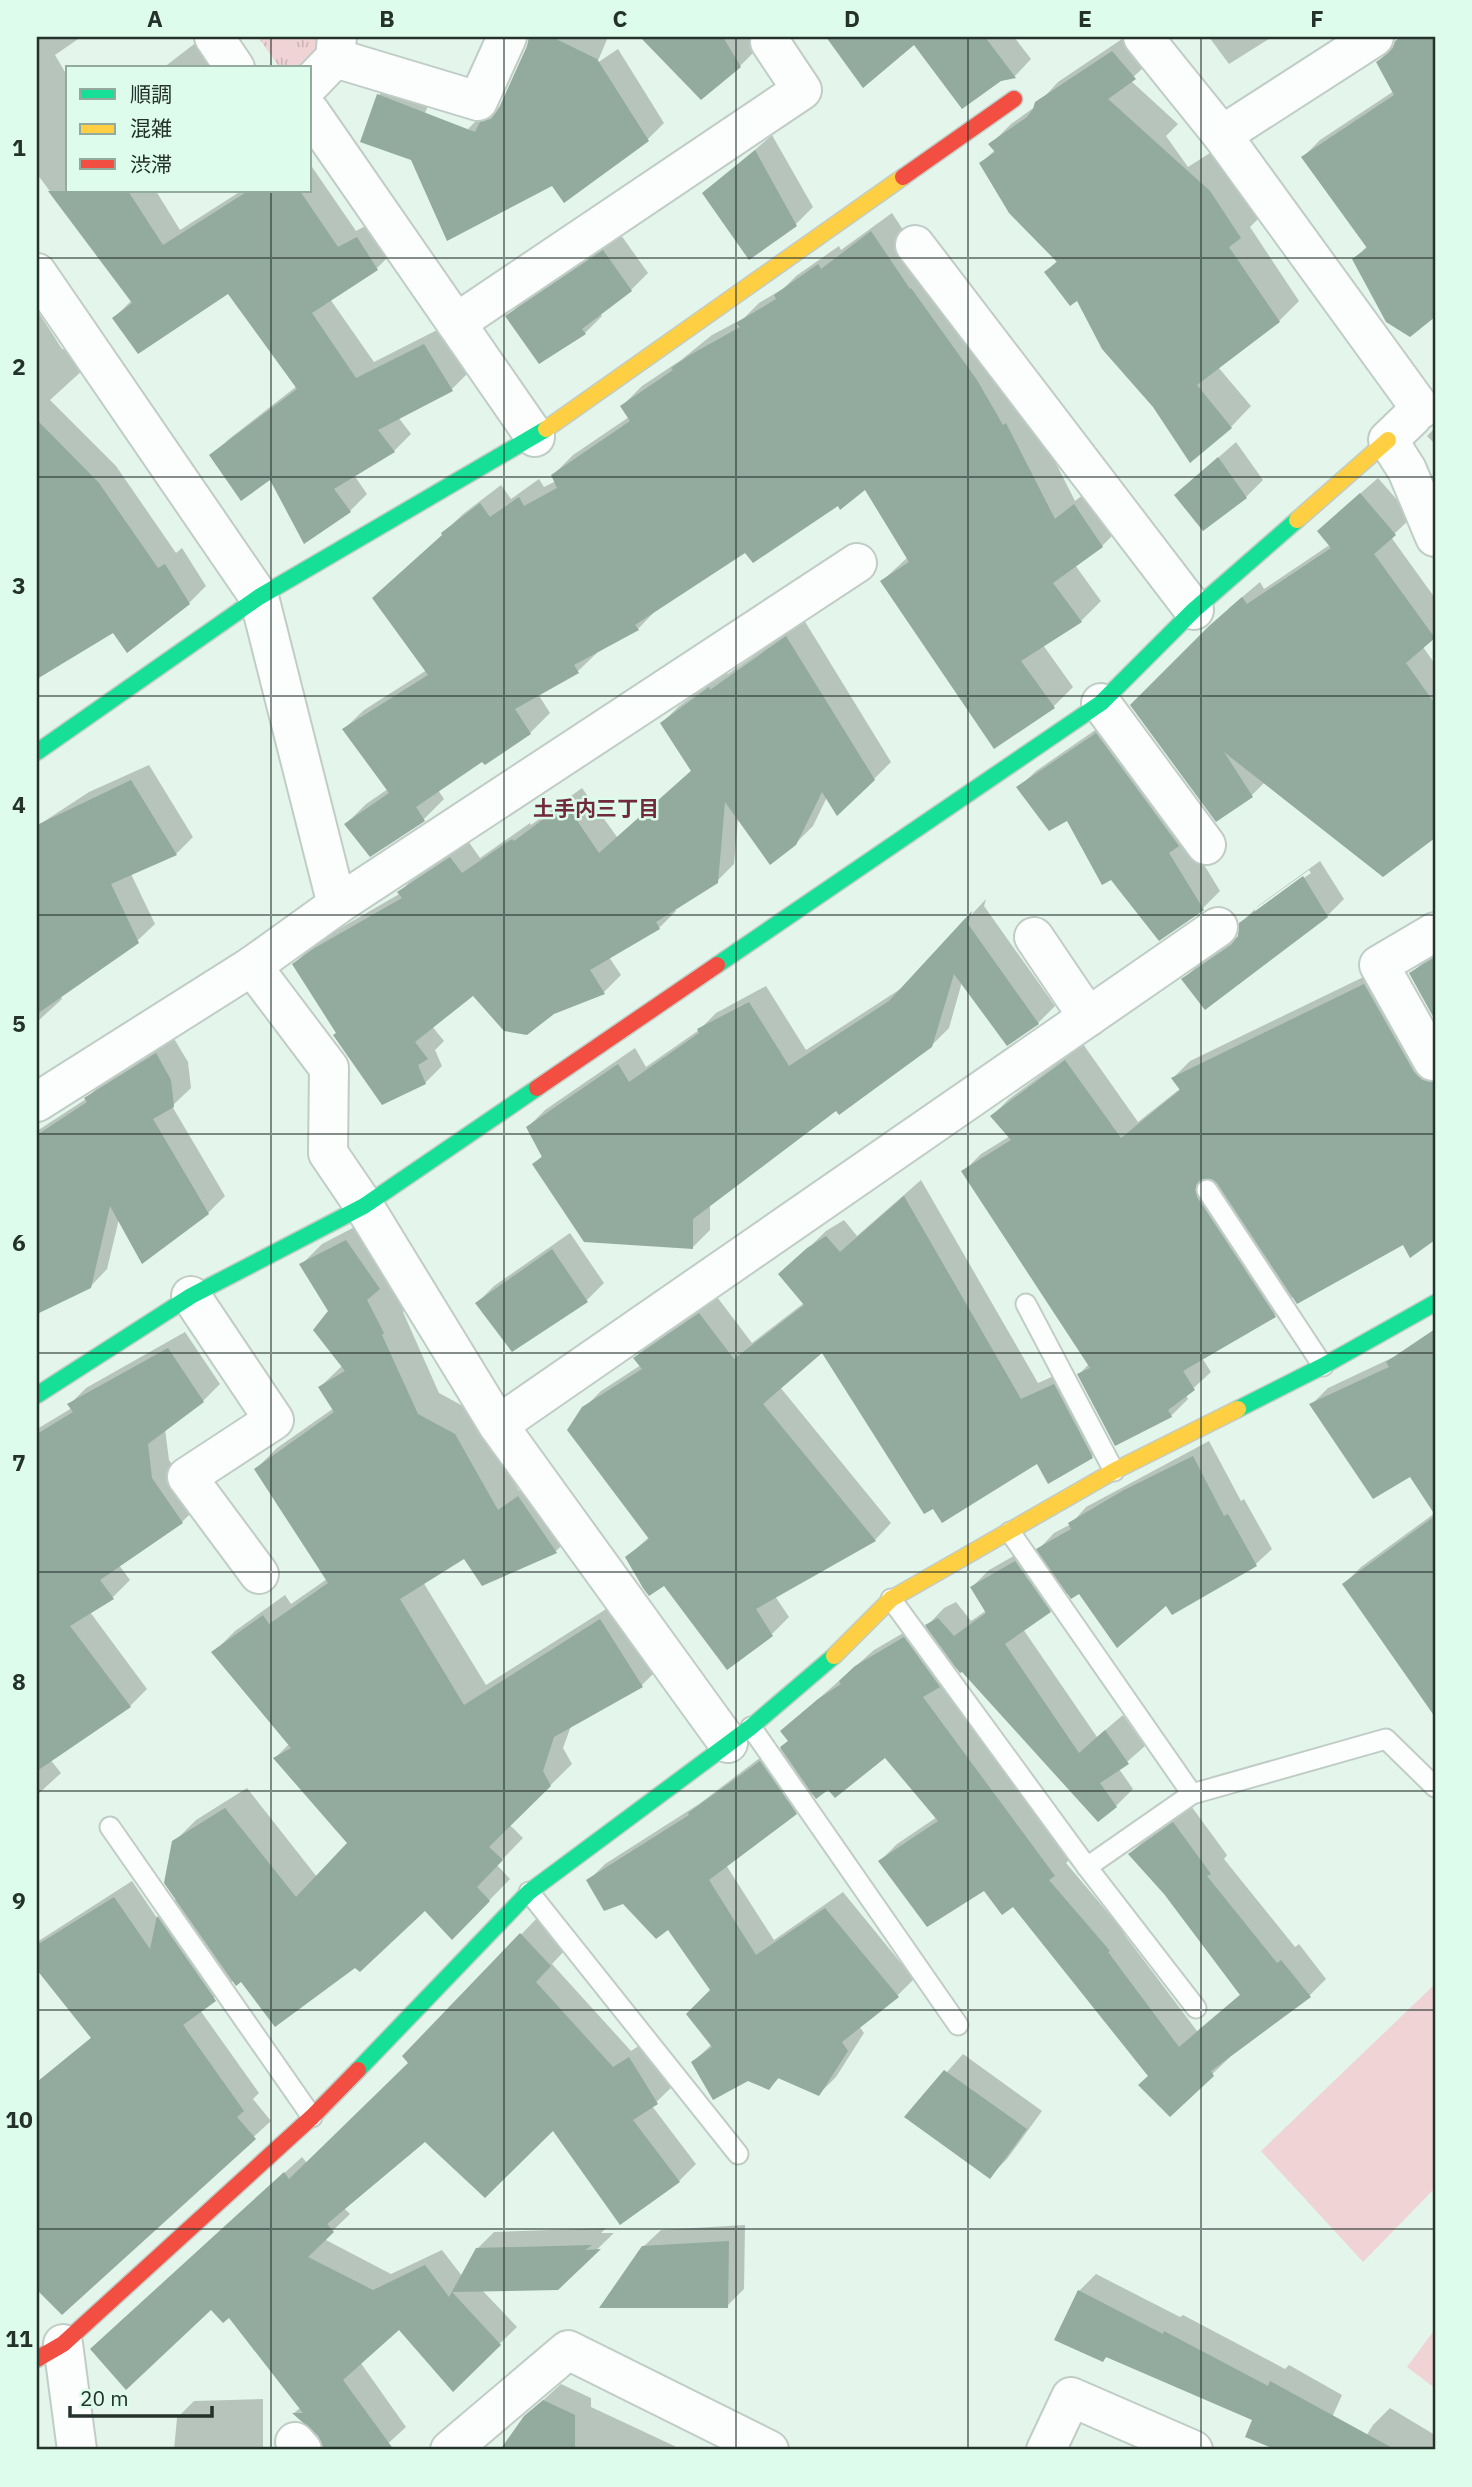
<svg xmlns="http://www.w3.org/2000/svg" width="1472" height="2487" font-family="'IBM Plex Sans','Noto Sans JP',sans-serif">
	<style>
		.grass { fill: #f0d3d5 }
		.park { fill: url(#park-tufts) }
		.shadow { fill: #0003 }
		.building { fill: #93aa9e }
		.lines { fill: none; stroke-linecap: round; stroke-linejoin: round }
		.lane-casing { stroke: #c0cdc6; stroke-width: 23 }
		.street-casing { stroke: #c0cdc6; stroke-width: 42 }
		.fast-casing { stroke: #c0cdc6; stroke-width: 19 }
		.slow-casing { stroke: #c0cdc6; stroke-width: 19 }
		.jam-casing { stroke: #c0cdc6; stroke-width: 19 }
		.lane { stroke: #fbfefc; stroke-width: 19 }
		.street { stroke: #fbfefc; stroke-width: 38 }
		.fast { stroke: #16e098; stroke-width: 16 }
		.slow { stroke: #ffcf43; stroke-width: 16 }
		.jam { stroke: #f24e42; stroke-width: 16 }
		.grid { fill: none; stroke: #25312b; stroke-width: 2; stroke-opacity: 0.55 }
		.labels { text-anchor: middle; stroke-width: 5; stroke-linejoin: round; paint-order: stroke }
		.neighbourhood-label { font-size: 21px; font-weight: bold; fill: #702a3b; stroke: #ddfceb }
		.neatline { fill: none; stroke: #25312b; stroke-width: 2.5 }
		.grid-label { font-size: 23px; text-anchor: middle; font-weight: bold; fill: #25312b }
	</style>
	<defs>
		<pattern id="park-tufts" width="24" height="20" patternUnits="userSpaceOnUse" patternTransform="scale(1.75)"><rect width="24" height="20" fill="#f0d3d5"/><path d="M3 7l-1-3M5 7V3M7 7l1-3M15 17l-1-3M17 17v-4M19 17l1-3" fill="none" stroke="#ceb6b7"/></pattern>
	</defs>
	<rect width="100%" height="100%" fill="#e4f5ec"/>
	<g class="grass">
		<polygon points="1435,1984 1435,2188 1363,2262 1261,2151"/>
		<polygon points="1435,2329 1435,2388 1407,2367"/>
	</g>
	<polygon class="park" points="258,37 329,37 303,68 280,68"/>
	<g class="shadow">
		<polygon points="37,37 81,37 55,55 68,77 68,191 156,191 180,230 241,191 310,191 310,164 356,231 375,221 394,251 377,268 330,299 374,362 441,328 469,372 452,389 398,417 411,434 394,451 354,475 367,494 350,511 212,456 229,439 297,386 228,292 114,318 132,300 37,174"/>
		<polygon points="530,37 608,37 597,63 618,49 664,123 647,140 553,183 468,129 485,112 490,114 502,105 529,46"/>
		<polygon points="646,37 750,37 757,49 740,66 644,39"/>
		<polygon points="828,37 1014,37 1031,59 1015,76 1001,80 915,43 863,86"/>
		<polygon points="1125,37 1155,57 1130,80 1178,124 1166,136 1188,167 1210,153 1230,171 1261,216 1250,227 1299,301 1279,321 1218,367 1251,406 1231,427 1046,272 1058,260 981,163 995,150 991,144 1011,124 1036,106 1058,82"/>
		<polygon points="1209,37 1272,37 1229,64"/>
		<polygon points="1401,37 1435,37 1435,315 1410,335 1354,260 1367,246 1303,157 1320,140 1394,91 1378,62"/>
		<polygon points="202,38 222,68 163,68"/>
		<polygon points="396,78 434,92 415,136 362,141 379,95"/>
		<polygon points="772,135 813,207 796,224 705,193"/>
		<polygon points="892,213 930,271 1026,404 1075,501 1094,486 1122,526 1102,546 1075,565 1101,601 1081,621 1043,645 1073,687 1053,707 882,581 908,557 865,488 745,550 657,609 638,629 598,652 578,671 538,694 550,713 530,733 483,759 438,790 444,799 424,819 370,855 346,824 366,804 388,789 344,729 364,710 427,670 443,533 463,514 501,485 511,499 539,479 544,487 556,481 553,475 573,455 629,417 622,406 642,386 681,360 712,335 744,318 759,303 784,288 796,276 839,246 841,250"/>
		<polygon points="621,235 648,273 631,290 600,313 602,316 585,333 539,362 507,317 524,300"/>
		<polygon points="37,310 62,349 68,350 84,369 50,400 116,466 176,553 182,548 206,586 189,603 114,631 37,677"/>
		<polygon points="1435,428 1435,444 1427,436"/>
		<polygon points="1236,442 1263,480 1246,497 1204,528 1176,495"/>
		<polygon points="1378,478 1412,517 1391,537 1435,598 1435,637 1423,647 1435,664 1435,835 1433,837 1265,782 1251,796 1216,819 1228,609 1260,582 1264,589 1331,544 1337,514"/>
		<polygon points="804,620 891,762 874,779 827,797 813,826 795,844 738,818 734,864 717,881 674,908 676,911 659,928 609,957 621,975 604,992 553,1012 474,994 432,1026 444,1041 435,1050 442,1066 425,1083 337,1032 294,964 311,947 332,933 401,893 400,892 416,875 468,841 480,858 530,823 531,825 582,788 617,837 692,770 662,723 679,706 726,672 728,674"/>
		<polygon points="1114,717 1220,891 1203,908 1160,939 1068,819 1019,787 1036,771"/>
		<polygon points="149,765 193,837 176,854 131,874 155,924 137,941 60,995 62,999 37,1022 37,826 89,792"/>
		<polygon points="1320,861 1344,899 1327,916 1183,980 1200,963 1240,935 1241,923 1255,909 1255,913 1311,873 1309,870 1256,908 1258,906"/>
		<polygon points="986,899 984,906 1055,1006 1038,1023 1007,1044 962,982 949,1028 931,1046 837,1109 710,1205 710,1230 693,1247 534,1164 543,1155 528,1127 545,1110 635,1048 646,1067 699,1030 716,1013 766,986 806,1050 905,986"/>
		<polygon points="1435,952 1435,1017 1411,973"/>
		<polygon points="1382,968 1435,1060 1435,1238 1411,1256 1403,1242 1294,1296 1275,1315 1202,1358 1211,1372 1186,1395 1188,1399 1171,1416 1079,1374 1089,1364 964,1171 981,1154 1010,1136 992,1116 1009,1099 1083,1044 1138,1122 1181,1088 1173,1078 1190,1061"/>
		<polygon points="173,1037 188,1062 191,1088 172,1106 225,1196 208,1213 119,1219 107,1269 90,1287 37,1312 37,1131 86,1099 104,1081"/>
		<polygon points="921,1180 1038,1383 1072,1368 1109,1439 1092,1456 1038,1461 823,1351 780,1387 891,1523 875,1540 775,1596 789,1617 772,1634 665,1584 627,1557 649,1537 583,1409 601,1391 641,1365 635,1358 652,1341 717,1297 752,1343 804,1303 798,1258 826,1231 844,1220 857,1236"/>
		<polygon points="368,1220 388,1279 404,1311 403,1312 439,1393 476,1413 519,1491 540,1476 577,1530 556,1551 483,1584 464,1557 423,1582 486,1685 622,1599 663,1664 642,1685 571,1726 563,1748 572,1764 510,1825 523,1838 497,1865 510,1879 473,1917 425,1909 355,1966 234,1980 200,2010 259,2093 253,2099 271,2121 62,2313 37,2287 37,2199 45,2191 37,2182 37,2082 92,2037 37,1967 37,1942 132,1881 157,1918 177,1898 174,1842 196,1820 247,1788 317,1877 349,1843 275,1758 289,1744 214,1652 235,1631 285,1595 291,1604 327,1579 256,1469 277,1448 334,1408 320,1387 343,1365 330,1311 301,1265 322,1244"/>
		<polygon points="570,1233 604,1283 587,1300 477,1303 494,1286"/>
		<polygon points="185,1332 220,1384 203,1401 165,1429 169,1460 199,1505 182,1522 119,1565 130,1580 113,1597 90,1612 147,1689 130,1706 66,1749 37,1706 37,1429 72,1408 69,1405 86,1388"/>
		<polygon points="1415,1347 1435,1399 1435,1460 1373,1496 1312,1404 1328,1388"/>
		<polygon points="1209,1441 1241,1501 1244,1499 1272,1549 1256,1564 1173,1613 1166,1603 1079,1591 1069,1592 1050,1611 1023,1629 1097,1737 1123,1715 1145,1746 1119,1769 1133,1789 1116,1806 958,1667 942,1683 1071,1858 1066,1863 1125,1933 1124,1934 1197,2031 1241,1994 1165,1893 1130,1854 1147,1837 1191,1806 1227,1855 1224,1859 1295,1947 1299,1944 1326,1979 1309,1996 1229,2056 1230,2057 1170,2115 1150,2076 1013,1904 985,1888 880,1861 897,1844 937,1817 885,1755 814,1794 795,1813 726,1865 774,1940 843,1892 914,1979 897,1996 859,2026 864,2033 836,2077 819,2094 780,2077 769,2088 693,2062 712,2044 712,1990 668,1928 588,1881 605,1864 699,1804 777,1745 780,1749 789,1740 782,1731 874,1650 922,1622 926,1627 944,1608 956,1602 971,1621 987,1610 972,1587 989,1570 1033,1545 1037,1551 1054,1533 1071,1524 1086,1507"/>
		<polygon points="1435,1513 1435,1653 1399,1663 1344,1584 1361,1567"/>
		<polygon points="37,1743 61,1773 37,1795"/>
		<polygon points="538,1917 567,1948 552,1964 631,2051 646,2041 674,2085 652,2106 696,2164 679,2181 553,2129 425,2139 344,2208 350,2214 324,2239 391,2274 442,2250 462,2276 477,2249 494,2232 606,2228 601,2233 614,2233 557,2288 482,2290 517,2327 453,2389 399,2328 360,2362 406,2427 381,2450 326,2450 320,2435 294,2413 301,2407 229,2315 211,2308 109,2332 302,2157 307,2163 410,2063 405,2056"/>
		<polygon points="963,2054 1042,2111 1007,2159 990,2176 907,2117"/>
		<polygon points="745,2225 744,2289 727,2306 643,2247 661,2230"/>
		<polygon points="1096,2274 1180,2317 1183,2315 1285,2369 1289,2365 1342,2395 1321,2442 1313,2450 1282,2450 1247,2436 1255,2420 1108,2356 1103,2360 1079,2291"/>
		<polygon points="561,2384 591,2398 591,2407 683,2450 502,2450 525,2417"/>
		<polygon points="263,2399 263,2450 174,2450 177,2418 194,2401"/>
		<polygon points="1390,2408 1435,2435 1435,2450 1358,2449 1373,2425"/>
	</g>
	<g class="building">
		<polygon points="529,37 552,37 597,59 649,141 564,203 552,186 447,241 411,160 360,142 377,94 475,132 480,122 491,119 498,110 527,46"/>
		<polygon points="640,37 723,37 741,67 701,100"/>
		<polygon points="826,37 985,37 1016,78 1001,81 962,109 914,45 863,88"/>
		<polygon points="1401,37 1435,37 1435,317 1410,337 1386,322 1352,259 1367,248 1301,157 1394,95 1376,62 1386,55 1393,48 1395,41"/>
		<polygon points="1112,51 1136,79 1108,99 1210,191 1241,238 1229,247 1280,322 1197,385 1232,428 1190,463 1153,407 1102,349 1077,301 1070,306 1044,272 1057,262 1009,213 979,163 995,152 988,144 1027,117 1033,109 1035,102"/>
		<polygon points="755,150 797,226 749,260 702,193"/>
		<polygon points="48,191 128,191 163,245 248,191 300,191 338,247 357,237 378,270 312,313 356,378 424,344 453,391 378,430 395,452 334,489 351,512 304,544 270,480 241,501 209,455 297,389 228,294 138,354 112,318 132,303"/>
		<polygon points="871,231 910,289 911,288 977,380 1003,425 1006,423 1055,519 1074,504 1103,547 1053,583 1082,622 1021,661 1055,708 994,749 880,581 909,562 865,490 840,510 838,506 753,563 745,553 635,625 639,630 574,665 579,673 515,709 531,734 485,765 482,762 416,807 425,821 370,857 344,824 389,793 342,729 428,675 372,598 442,535 441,533 480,503 490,517 519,497 524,506 557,488 551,475 630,421 620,406 673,370 671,368 690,355 740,327 736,323 776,299 774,295 818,264 821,269"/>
		<polygon points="603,250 632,291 582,329 586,334 539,364 505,316"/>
		<polygon points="37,420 99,483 158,568 165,564 190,604 127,653 113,633 37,679"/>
		<polygon points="1218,457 1247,498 1203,531 1174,495"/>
		<polygon points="1360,493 1396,535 1374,554 1435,638 1406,663 1435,704 1435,838 1383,877 1224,752 1253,797 1216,822 1130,705 1209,626 1242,597 1247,604 1331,548 1317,531"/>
		<polygon points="786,636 875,780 837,816 822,792 796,845 770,865 725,802 718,883 656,922 660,929 590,970 605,994 554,1014 527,1035 504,1031 473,996 415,1042 428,1059 418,1065 426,1084 382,1105 333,1035 336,1033 292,964 313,949 402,898 397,892 450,857 462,873 512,839 514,841 565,803 599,853 691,771 660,723 709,687 710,690"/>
		<polygon points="1096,733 1179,846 1169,853 1204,910 1159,941 1111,880 1102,885 1067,821 1049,831 1016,787"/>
		<polygon points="131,780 177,855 111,884 139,943 37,1014 37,825"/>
		<polygon points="1303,876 1328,917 1205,1010 1181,979 1231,945 1238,936 1239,923"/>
		<polygon points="972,911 968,924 1039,1024 1007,1046 954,974 932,1047 839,1115 836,1111 693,1219 693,1249 584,1242 532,1164 542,1157 526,1127 618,1064 629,1082 699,1033 697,1029 749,1002 789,1066 889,1001"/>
		<polygon points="1435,957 1435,1020 1409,973"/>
		<polygon points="1364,984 1414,1072 1422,1080 1435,1082 1435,1240 1410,1258 1403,1245 1297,1304 1217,1183 1212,1179 1201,1179 1196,1185 1197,1197 1276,1317 1183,1371 1195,1390 1168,1410 1172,1417 1115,1446 1077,1374 1090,1368 961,1171 1011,1140 990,1116 1065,1060 1121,1138 1180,1090 1171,1078"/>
		<polygon points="156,1053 171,1080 174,1107 153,1119 209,1214 142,1264 110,1206 91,1288 37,1314 37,1135 87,1102 84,1098"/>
		<polygon points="904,1196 1021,1399 1054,1384 1093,1458 1048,1484 1037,1464 942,1523 933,1509 924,1514 822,1353 763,1404 876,1541 756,1609 773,1636 727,1670 664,1586 649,1596 643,1588 625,1557 649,1539 567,1430 582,1407 642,1369 633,1358 699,1313 734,1359 804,1305 778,1274 807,1248 826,1236 840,1252"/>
		<polygon points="346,1240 380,1289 367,1300 384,1333 382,1335 418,1414 455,1434 498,1510 518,1496 557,1553 482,1586 464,1559 400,1599 464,1705 600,1619 643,1687 554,1737 543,1771 551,1786 489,1847 503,1860 477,1887 490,1901 452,1940 425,1911 360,1972 355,1968 275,2027 241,1982 236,1986 164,1883 172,1841 225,1808 296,1897 347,1843 273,1758 291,1748 211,1652 263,1615 269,1624 328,1583 254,1469 334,1412 318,1387 345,1371 313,1330 328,1311 299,1264"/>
		<polygon points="552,1249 588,1302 512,1352 475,1303"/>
		<polygon points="1435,1329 1435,1515 1410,1477 1373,1499 1309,1404 1389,1367 1386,1362"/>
		<polygon points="168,1348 204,1402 148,1444 152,1478 183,1523 100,1580 114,1599 70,1626 131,1707 37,1771 37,1434 73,1412 67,1404"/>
		<polygon points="1193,1456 1224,1516 1228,1514 1257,1566 1172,1615 1166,1606 1117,1648 1079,1594 1071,1599 1036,1549 1071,1529 1068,1523 1124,1490"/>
		<polygon points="1435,1516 1435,1717 1342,1584"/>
		<polygon points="1015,1561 1051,1612 1005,1644 1079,1753 1105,1730 1129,1764 1100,1783 1117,1807 1098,1822 962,1672 960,1673 925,1625 938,1618 954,1636 986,1613 970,1587"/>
		<polygon points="904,1637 940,1687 923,1697 1055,1876 1049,1880 1110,1951 1108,1952 1179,2047 1240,1995 1164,1894 1128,1854 1173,1822 1211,1874 1207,1876 1277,1963 1281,1960 1311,1997 1211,2071 1214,2076 1170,2117 1138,2085 1148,2076 1013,1907 1002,1915 984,1891 927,1927 878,1861 938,1821 885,1758 835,1798 828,1790 816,1799 780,1747 788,1741 780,1731 818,1699 841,1684 839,1681 855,1666"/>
		<polygon points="760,1761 797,1814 709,1880 756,1955 825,1908 899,1997 842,2042 848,2051 819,2096 778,2078 769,2090 748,2081 713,2100 691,2062 712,2047 686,2014 710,1990 668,1930 656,1939 623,1904 604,1911 586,1880 689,1815 688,1813"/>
		<polygon points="114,1897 150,1949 157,1916 216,2001 183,2025 244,2111 237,2117 256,2139 62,2315 37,2290 37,2082 91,2038 37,1970 37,1945"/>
		<polygon points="520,1933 551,1966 536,1982 613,2067 629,2057 658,2104 633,2120 680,2182 620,2225 553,2131 485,2198 425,2142 327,2224 334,2232 308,2257 373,2290 425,2265 449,2297 476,2248 592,2245 585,2250 601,2249 558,2290 452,2292 501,2345 453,2392 399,2330 343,2380 394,2450 324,2450 318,2436 292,2413 303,2413 229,2318 223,2323 211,2310 126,2390 90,2349 284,2172 289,2179 408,2063 402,2056"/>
		<polygon points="944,2070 1027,2129 990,2179 904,2117"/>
		<polygon points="729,2241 728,2308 599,2308 642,2246"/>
		<polygon points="1078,2290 1163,2334 1164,2331 1268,2386 1270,2381 1396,2450 1277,2450 1245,2437 1252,2420 1106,2357 1103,2362 1054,2340"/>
		<polygon points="543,2400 575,2415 575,2450 500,2450 524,2416"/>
	</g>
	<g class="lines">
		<defs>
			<g id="lane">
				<polyline points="1207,1190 1323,1366"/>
				<polyline points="1026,1304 1114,1471"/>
				<polyline points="1010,1532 1192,1794 1386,1739 1435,1787"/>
				<polyline points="891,1599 1087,1867 1196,2008"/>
				<polyline points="751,1727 958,2025"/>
				<polyline points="110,1827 312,2117"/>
				<polyline points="1087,1867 1192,1794"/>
				<polyline points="529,1892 738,2154"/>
			</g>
			<g id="street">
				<polyline points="214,37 235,68"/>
				<polyline points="1143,37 1222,135 1421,409"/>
				<polyline points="335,58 478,101 507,37"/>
				<polyline points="310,84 335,58 337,37"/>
				<polyline points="310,112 535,437"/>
				<polyline points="1222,135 1374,37"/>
				<polyline points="915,245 1194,610"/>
				<polyline points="37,273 259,597 337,905"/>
				<polyline points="456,323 802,90 770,42"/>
				<polyline points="1412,417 1388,440 1407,470 1435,537"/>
				<polyline points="1101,703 1206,845"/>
				<polyline points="1034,937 1088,1017"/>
				<polyline points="252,966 329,1068 328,1153 364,1206 498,1425 728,1743"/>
				<polyline points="1433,1061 1379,965 1435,932"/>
				<polyline points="37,1102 252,966 337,905 857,563"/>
				<polyline points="191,1296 274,1420 187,1477 259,1574"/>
				<polyline points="498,1425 1218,927"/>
				<polyline points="63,2344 77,2450"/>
				<polyline points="295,2442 302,2450"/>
				<polyline points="450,2450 568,2350 769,2450"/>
				<polyline points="1046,2450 1071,2397 1193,2450"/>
			</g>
			<g id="fast">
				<polyline points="37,752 259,597 546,429"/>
				<polyline points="717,965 1101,703 1194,610 1297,520"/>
				<polyline points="37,1395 191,1296 364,1206 537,1088"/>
				<polyline points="1238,1409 1323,1366 1435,1303"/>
				<polyline points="358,2070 529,1892 751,1727 834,1656"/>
			</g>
			<g id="slow">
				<polyline points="546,429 903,177"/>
				<polyline points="1297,520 1388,440"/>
				<polyline points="834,1656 891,1599 1114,1471 1238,1409"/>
			</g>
			<g id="jam">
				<polyline points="903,177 1014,99"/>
				<polyline points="537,1088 717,965"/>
				<polyline points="37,2359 63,2344 312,2117 358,2070"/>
			</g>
		</defs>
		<use href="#lane" class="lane-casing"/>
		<use href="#street" class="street-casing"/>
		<use href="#fast" class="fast-casing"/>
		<use href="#slow" class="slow-casing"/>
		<use href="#jam" class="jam-casing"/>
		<use href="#lane" class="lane"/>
		<use href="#street" class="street"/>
		<use href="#fast" class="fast"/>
		<use href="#slow" class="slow"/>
		<use href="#jam" class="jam"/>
	</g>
	<path class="grid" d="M271,37v31M504,37v2413M736,37v2413M968,37v2413M1201,37v2413M271,191v2259M37,258h1398M37,477h1398M37,696h1398M37,915h1398M37,1134h1398M37,1353h1398M37,1572h1398M37,1791h1398M37,2010h1398M37,2229h1398"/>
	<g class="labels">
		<g class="neighbourhood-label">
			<text x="596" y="816">土手内三丁目</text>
		</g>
	</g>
	<rect width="1472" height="2487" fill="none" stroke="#ddfceb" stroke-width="77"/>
	<rect x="66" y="66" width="245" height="126" fill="#ddfceb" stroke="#93ab9e" stroke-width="2"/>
	<rect x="80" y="89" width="35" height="10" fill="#16e098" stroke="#93ab9e" stroke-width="2"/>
	<text x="130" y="102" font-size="21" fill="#25312b">順調</text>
	<rect x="80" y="124" width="35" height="10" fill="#ffcf43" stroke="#93ab9e" stroke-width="2"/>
	<text x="130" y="136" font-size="21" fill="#25312b">混雑</text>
	<rect x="80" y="159" width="35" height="10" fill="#f24e42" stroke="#93ab9e" stroke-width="2"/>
	<text x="130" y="172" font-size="21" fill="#25312b">渋滞</text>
	<path d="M70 2406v10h142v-10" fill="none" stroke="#25312b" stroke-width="3.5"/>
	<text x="80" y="2406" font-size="21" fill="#25312b" stroke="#ddfceb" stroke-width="5" paint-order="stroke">20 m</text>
	<rect x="38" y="38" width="1396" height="2410" class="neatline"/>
	<g class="grid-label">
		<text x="155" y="27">A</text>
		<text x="387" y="27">B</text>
		<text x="620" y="27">C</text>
		<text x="852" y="27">D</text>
		<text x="1085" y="27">E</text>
		<text x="1317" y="27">F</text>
		<text x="19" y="156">1</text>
		<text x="19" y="375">2</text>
		<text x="19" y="594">3</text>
		<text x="19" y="813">4</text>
		<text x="19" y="1032">5</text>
		<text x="19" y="1251">6</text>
		<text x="19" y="1471">7</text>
		<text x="19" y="1690">8</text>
		<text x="19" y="1909">9</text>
		<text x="19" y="2128">10</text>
		<text x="19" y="2347">11</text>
	</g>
</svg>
